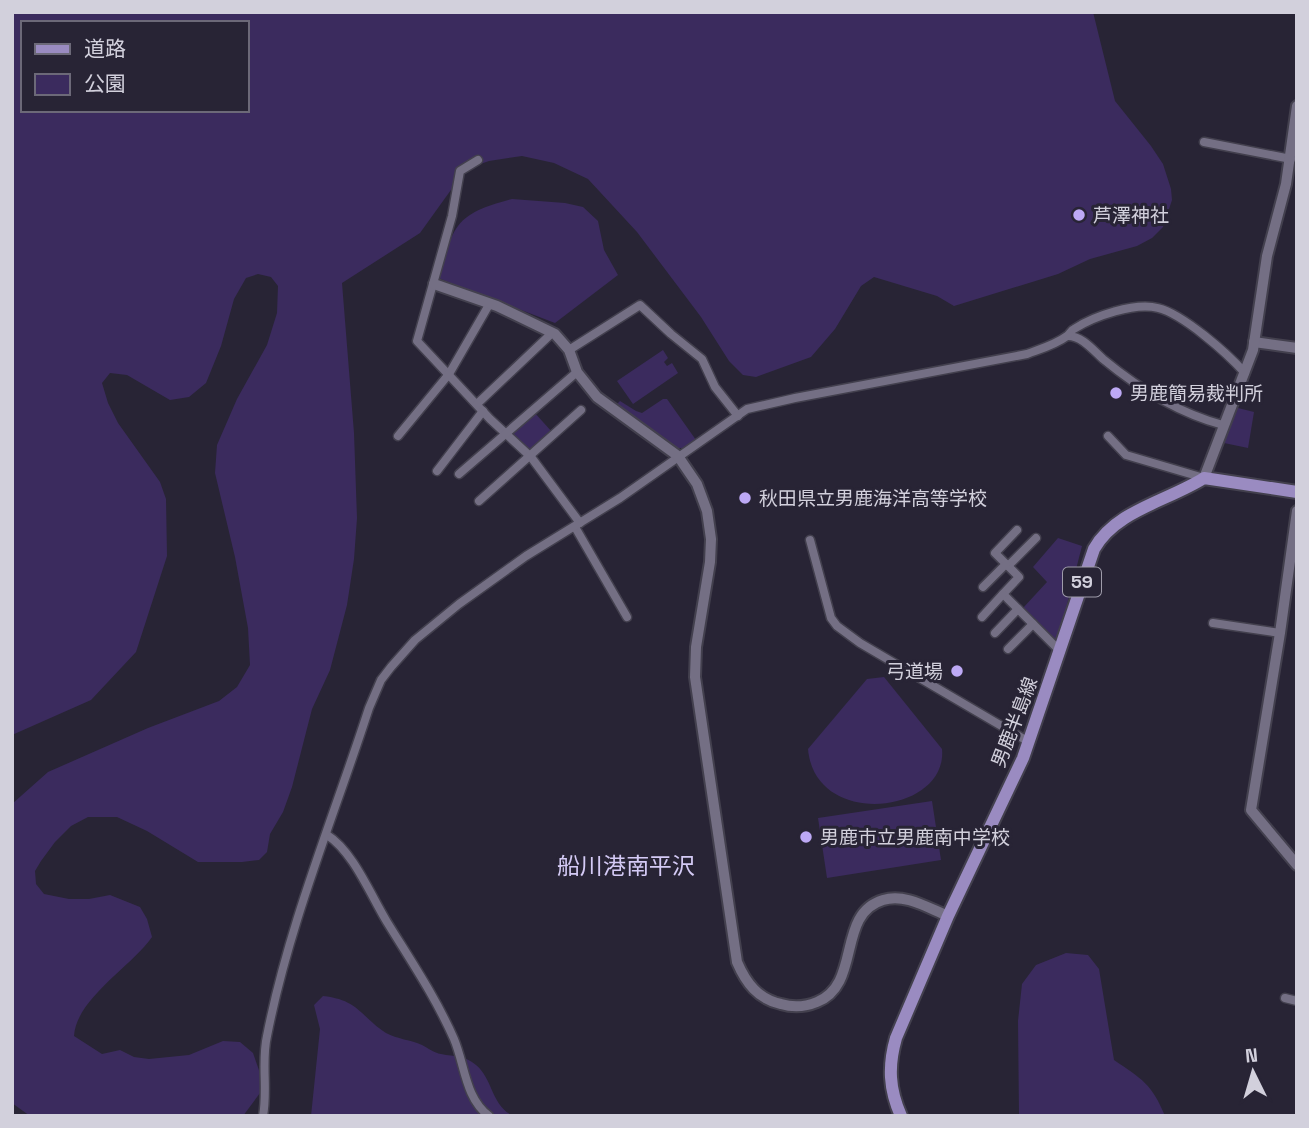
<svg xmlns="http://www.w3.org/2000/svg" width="1309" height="1128" font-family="'Space Grotesk','Noto Sans JP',sans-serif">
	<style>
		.green { fill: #3b2b5e; fill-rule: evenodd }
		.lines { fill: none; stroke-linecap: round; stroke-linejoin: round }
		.minor-casing { stroke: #43404e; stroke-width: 11 }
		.tertiary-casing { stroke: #43404e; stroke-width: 14 }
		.primary-casing { stroke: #43404e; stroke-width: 16 }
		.minor { stroke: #746f84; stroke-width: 8 }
		.tertiary { stroke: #746f84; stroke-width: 10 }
		.primary { stroke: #9a8bc1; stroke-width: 12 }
		.poi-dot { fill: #bda9f5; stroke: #282435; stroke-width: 2.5 }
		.labels { text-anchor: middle; stroke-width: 6; stroke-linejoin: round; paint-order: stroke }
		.shield { fill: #282435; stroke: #9f9caa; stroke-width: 2 }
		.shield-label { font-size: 18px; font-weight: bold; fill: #d2d0dc }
		.poi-label { font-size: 19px; fill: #d2d0dc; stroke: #282435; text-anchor: start }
		.street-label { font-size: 19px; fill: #d2d0dc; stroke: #282435 }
		.quarter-label { font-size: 23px; fill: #d4caf5; stroke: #282435 }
	</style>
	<rect width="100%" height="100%" fill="#282435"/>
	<g class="green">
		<path d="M12,12h1081l22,89 36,45 12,18 8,25 1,11 -9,27 -11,11 -15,8 -47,13 -32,15 -104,32 -17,-10 -63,-19 -13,9 -26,43 -24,28 -55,20 -13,-2 -14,-14 -28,-44 -64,-85 -49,-53 -34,-16 -32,-7 -33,5 -23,8 -46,64 -78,50 12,150 3,85 -3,41 -7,46 -17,65 -18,39 -20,78 -9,25 -13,22 -3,18 -8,8 -17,2h-44l-51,-31 -30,-14h-29l-17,9 -16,16 -14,19 -6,10 1,13 8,10 25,5h20l21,-4 30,12 7,12 5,18c-21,30 -76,62 -78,99l28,18 18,-4 14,7 15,2 40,-4 34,-14 17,1 13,11 8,23 -1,17 -17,23h-213l-18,-13v-299l36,-32 100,-44 71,-27 18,-14 13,-22 -2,-37 -13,-71 -20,-84 2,-28 20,-46 30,-54 10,-32 1,-27 -7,-9 -13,-3 -12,4 -12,21 -13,47 -15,37 -17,14 -19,3 -43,-25 -17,-2 -8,10 6,20 10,20 42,59 6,17 1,57 -31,96 -45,48 -79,35zM23,23h224v87h-224z"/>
		<path d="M512,199l53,4 18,4 15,14 6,29 14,25 -63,48 -117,-45c5,-14 11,-41 20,-52 12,-16 36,-22 54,-27z"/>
		<polygon points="663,350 668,358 664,362 667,366 672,363 678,373 633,404 617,381"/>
		<polygon points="663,399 667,399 696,440 687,448 675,448 617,404 620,401 636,411 642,413"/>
		<polygon points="1238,408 1254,412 1248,448 1224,443"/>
		<polygon points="534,412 552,432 530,453 509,432"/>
		<polygon points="1058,538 1082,546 1057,643 1023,608 1047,582 1033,567"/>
		<path d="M884,677l58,72c6,65 -127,81 -134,0l59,-70z"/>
		<polygon points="932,801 941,860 827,878 818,818"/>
		<path d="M1066,953l22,2 11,14 15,91c28,19 38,24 51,56h-146l-1,-95 4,-37 14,-19z"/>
		<path d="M323,996c36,4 37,20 63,37 11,6 25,7 36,12 6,3 12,8 19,9 14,3 23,1 35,11 17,14 15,40 37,51h-202l9,-87 -6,-24z"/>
	</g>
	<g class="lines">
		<defs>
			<g id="minor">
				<polyline points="1204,142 1291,159"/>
				<polyline points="478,160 460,171 452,216 417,341 490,419 531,457 580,523"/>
				<path d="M1068,336c14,0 25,14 35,23 35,29 75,54 120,66"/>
				<polyline points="569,350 640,305 671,334 702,359 715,387 738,416"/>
				<polyline points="477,404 552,333"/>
				<polyline points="398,436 449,374 490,303"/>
				<polyline points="1108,436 1126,455 1204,478"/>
				<polyline points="437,471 483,411"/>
				<polyline points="459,474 577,372"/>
				<polyline points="479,501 581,410"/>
				<polyline points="575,527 627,617"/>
				<polyline points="1017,530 995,553 1019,577 1003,594 1060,651"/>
				<polyline points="810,540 831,618 837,626 860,643 1029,742"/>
				<polyline points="1008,566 1036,538"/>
				<polyline points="983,587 1006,564"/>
				<polyline points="982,617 1003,594"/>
				<polyline points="1213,623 1280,633"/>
				<polyline points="995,633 1018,609"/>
				<polyline points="1008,649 1033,624"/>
				<path d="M327,835c26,16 44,61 60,87 24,39 49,76 67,117 11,26 11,59 35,77"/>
				<polyline points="1285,998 1297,1001"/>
				<path d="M263,1116c5,-27 -2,-54 4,-80 22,-112 67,-220 102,-328l12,-28 10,-13 24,-27 44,-36 67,-48 94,-58 127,-89 48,-11 232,-44c13,-5 28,-9 40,-18 3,-2 4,-6 7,-7 20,-13 61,-27 84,-21 25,6 69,45 87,65"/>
			</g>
			<g id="tertiary">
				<path d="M434,284l63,22 58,28 14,16 8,22 20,25 81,59 6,9 13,19 10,27 4,28 -1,23 -14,85 -1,30 42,285c9,21 21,37 44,42 13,4 24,3 36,-2 45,-18 19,-88 66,-102 22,-7 45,8 65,16"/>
				<polyline points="1254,342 1297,348"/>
				<polyline points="1204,478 1253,350 1267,256 1286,184 1297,106"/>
				<polyline points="1297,511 1280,633 1251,810 1297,865"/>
			</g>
			<path id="primary" d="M901,1116c-12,-27 -13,-50 -5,-78l52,-122 75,-158 71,-209c22,-39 74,-48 110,-71l93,14"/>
		</defs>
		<use href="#minor" class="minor-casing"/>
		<use href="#tertiary" class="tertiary-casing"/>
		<use href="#primary" class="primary-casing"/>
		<use href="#minor" class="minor"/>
		<use href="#tertiary" class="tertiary"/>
		<use href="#primary" class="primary"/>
	</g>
	<g class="poi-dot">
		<circle cx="1079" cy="215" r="7"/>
		<circle cx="1116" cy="393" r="7"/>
		<circle cx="745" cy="498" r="7"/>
		<circle cx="957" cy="671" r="7"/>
		<circle cx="806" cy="837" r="7"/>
	</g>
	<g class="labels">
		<rect class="shield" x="1063" y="567.5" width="38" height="29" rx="5"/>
		<g class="shield-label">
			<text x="1082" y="588">59</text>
		</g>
		<g class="poi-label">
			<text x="1093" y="222">芦澤神社</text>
			<text x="1130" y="400">男鹿簡易裁判所</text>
			<text x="759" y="505">秋田県立男鹿海洋高等学校</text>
			<text x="943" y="678" text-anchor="end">弓道場</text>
			<text x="820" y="844">男鹿市立男鹿南中学校</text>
		</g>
		<g class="street-label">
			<text transform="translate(1014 722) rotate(-69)" y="7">男鹿半島線</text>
		</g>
		<g class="quarter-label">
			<text x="626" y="874">船川港南平沢</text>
		</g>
	</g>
	<rect width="1309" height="1128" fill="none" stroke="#d2d0dc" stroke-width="28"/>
	<rect x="21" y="21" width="228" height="91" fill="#282435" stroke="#6c6978" stroke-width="2"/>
	<rect x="35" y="44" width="35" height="10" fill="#9a8bc1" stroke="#6c6978" stroke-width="2"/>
	<text x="84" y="56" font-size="21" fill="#d2d0dc">道路</text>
	<rect x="35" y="74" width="35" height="21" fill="#3b2b5e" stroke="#6c6978" stroke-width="2"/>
	<text x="84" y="91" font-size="21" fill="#d2d0dc">公園</text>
	<g transform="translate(1253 1072) rotate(355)" stroke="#282435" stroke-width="5" paint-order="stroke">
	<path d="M0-5L12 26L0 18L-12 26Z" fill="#d2d0dc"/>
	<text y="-10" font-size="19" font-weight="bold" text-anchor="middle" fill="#d2d0dc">N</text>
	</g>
</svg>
